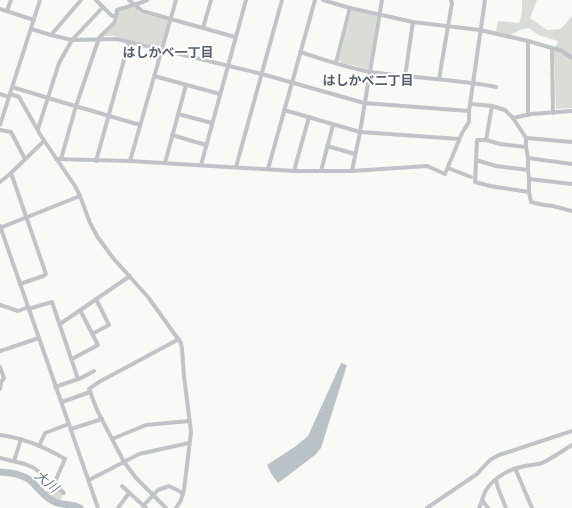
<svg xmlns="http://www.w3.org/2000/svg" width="572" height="508" font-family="'Nunito Sans','Noto Sans JP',sans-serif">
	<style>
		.green { fill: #d8ddd6 }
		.water { fill: #b9c3c7 }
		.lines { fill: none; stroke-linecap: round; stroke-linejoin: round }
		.river { stroke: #b9c3c7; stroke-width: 7 }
		.minor { stroke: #c0c4c8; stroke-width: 4 }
		.labels { text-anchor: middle; stroke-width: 4; stroke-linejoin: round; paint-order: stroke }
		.neighbourhood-label { font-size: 13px; font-weight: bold; fill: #57616b; stroke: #fff }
		.water-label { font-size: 13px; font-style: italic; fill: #667880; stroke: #fff }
	</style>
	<rect width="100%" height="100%" fill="#f9f9f6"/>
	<g class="green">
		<polygon points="522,0 537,0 530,18 547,30 561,29 572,16 572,108 556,109 554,50 558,41 538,35 529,28 520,30 510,35 496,31 498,21 519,23 522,13"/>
		<polygon points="133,7 136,8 140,13 167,20 168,22 161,46 159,47 114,36 105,36 105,35 117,23 118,12"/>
		<polygon points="352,10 377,16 369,69 342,63 339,60"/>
		<polygon points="52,484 63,494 60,502 56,501 45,493"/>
	</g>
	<polygon class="water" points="341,363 347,365 321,448 315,455 278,483 272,475 267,465 296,446 308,436"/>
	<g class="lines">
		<path class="river" d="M0,472c12,1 23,2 32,10 7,7 11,14 21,19 8,5 18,2 27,7"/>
		<g class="minor">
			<polyline points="96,0 111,15 115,17"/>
			<polyline points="129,0 142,11 235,37"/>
			<polyline points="323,0 350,8 413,22 480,30 528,41 552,48 553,113"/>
			<polyline points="0,9 34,20"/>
			<polyline points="7,11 11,0"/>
			<polyline points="203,28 211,0"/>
			<polyline points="31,29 51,35 72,40 117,39 262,74 364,103 469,111"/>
			<polyline points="51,35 81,0"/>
			<polyline points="528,41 528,115"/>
			<polyline points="552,48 562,51 572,58"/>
			<path d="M300,52c23,7 47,16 71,20 41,6 84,7 125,15"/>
			<polyline points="336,63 350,8"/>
			<polyline points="154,76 220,94"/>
			<polyline points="405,76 413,22"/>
			<polyline points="439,79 452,3 451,0"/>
			<polyline points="12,87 48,98 140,125"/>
			<polyline points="0,94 9,97"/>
			<polyline points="10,94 19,97 41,136 75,186 80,196 90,223 97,236 113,258 148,297 181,343 182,349 184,376 191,432 184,490 181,500 176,508"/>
			<polyline points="471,104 492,106 505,110 513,118 526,138 526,147 528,158 528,170 529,179 529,192 531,202 544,205 553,206 572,211"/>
			<polyline points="284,110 360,132 459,139"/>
			<polyline points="178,114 212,123"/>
			<polyline points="513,118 531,114 572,111"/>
			<polyline points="0,125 40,0"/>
			<polyline points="38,129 59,63 72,40 103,7"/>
			<polyline points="0,130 11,132 25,159"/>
			<polyline points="172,135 206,145"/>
			<polyline points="526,138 572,142"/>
			<polyline points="486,140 492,106"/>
			<polyline points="327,146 355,154"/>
			<polyline points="526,147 500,144 486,140 477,140 475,182 490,186 529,192"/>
			<polyline points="528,158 572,164"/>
			<polyline points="56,159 130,161 294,171 352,171 427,166 445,174 462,133 469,122 469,111 485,0"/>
			<polyline points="61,159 76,106 99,38 115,22 117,10 143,2 147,0"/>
			<polyline points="476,160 496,166 528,170"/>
			<polyline points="96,161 129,42"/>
			<polyline points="130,161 176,0"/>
			<polyline points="165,163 186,85"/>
			<polyline points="201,165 246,0"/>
			<polyline points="236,167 282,0"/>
			<polyline points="448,168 471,177"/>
			<polyline points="268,169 315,0"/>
			<polyline points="294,171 309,117"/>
			<polyline points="321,171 333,125"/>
			<polyline points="352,171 360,132 382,0"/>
			<polyline points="529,179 572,184"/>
			<polyline points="0,182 11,173"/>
			<polyline points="0,226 39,338"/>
			<polyline points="0,228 80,196"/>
			<polyline points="20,284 43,276 46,274 11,173 44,141"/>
			<polyline points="0,305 18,311 28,307"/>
			<polyline points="28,309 52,302 78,379"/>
			<polyline points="60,324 130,276"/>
			<polyline points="92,334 109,325 96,299"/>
			<polyline points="179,339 99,382 89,389 97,410 124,462 139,454 189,443"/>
			<polyline points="0,351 39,338 98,508"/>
			<polyline points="72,359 98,345 80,310"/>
			<polyline points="0,367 4,378 1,382 0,389"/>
			<polyline points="55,387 81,378 94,371"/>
			<polyline points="62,402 90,392"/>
			<polyline points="71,429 102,419"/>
			<path d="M0,435c23,3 45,12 65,24l-11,25 -20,-16 -9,-4 -25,-6"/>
			<polyline points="112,439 146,425 189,421"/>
			<polyline points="39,446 45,433 69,424"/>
			<polyline points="14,461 21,439"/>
			<polyline points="515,468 532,508"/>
			<polyline points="89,480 124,462 136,478 166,508"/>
			<polyline points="496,480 498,488 506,508"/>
			<polyline points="54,484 64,493"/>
			<polyline points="122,486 146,508"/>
			<polyline points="482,500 488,508"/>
			<polyline points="143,506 158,490 169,486 183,493"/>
			<polyline points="118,508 129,493"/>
			<polyline points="427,508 477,474 490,460 499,455 572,431"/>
			<path d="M479,508c4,-7 4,-16 10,-22 7,-9 21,-17 32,-19 7,-2 15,-2 21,-4 11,-5 20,-12 30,-18"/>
		</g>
	</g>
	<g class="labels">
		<g class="neighbourhood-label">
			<text x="168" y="57">はしかべ一丁目</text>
			<text x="368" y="85">はしかべ二丁目</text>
		</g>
		<g class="water-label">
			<text transform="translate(47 481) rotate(40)" y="5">大川</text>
		</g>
	</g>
</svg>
